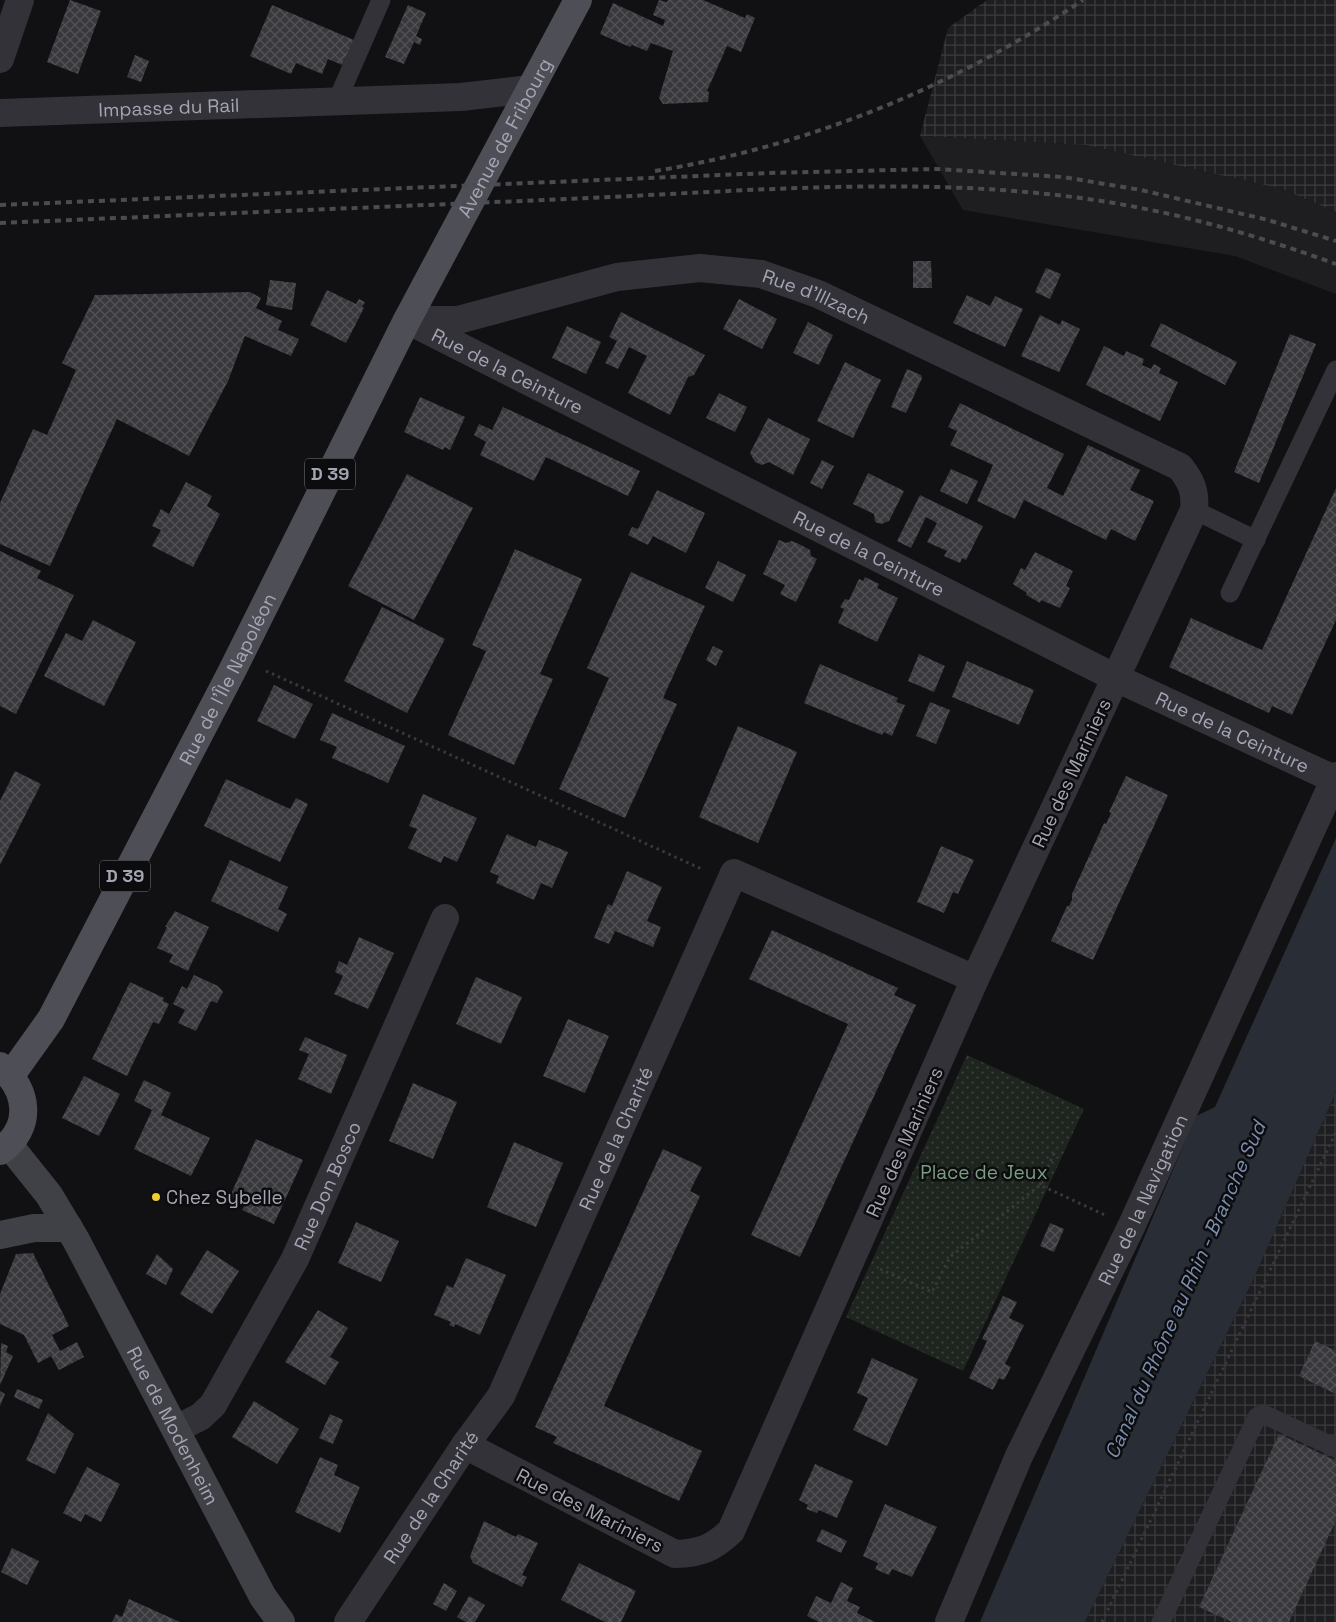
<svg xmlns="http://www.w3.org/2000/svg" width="1336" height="1622" font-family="'Space Grotesk',sans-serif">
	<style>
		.built { fill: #1e1d20 }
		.industrial { fill: url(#industrial-grid) }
		.park { fill: url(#park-dots) }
		.water { fill: #282d36 }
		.building { fill: url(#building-cross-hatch) }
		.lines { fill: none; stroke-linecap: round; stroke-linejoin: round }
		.path { stroke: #38393e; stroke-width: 3; stroke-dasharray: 2.5 4; stroke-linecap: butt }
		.lane { stroke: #323238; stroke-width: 19 }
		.street { stroke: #323238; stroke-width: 28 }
		.secondary { stroke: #404147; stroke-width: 28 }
		.primary { stroke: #4e4f56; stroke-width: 28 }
		.rail { stroke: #4b4c52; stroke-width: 4; stroke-dasharray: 6 5; stroke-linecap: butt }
		.poi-dot { fill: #edcd2f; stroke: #0c0c0e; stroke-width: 2 }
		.labels { text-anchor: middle; stroke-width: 5; stroke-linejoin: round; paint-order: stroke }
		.shield { fill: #0c0c0e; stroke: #767782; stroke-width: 1 }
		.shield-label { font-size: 18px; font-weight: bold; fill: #a3a5b3 }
		.street-label { font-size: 19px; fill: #a3a5b3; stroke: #0c0c0e }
		.park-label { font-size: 19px; fill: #7a9e82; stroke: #0c0c0e }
		.poi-label { font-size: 19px; fill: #a3a5b3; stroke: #0c0c0e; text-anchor: start }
		.water-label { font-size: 20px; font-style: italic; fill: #7a8dae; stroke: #0c0c0e }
	</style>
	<defs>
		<pattern id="industrial-grid" width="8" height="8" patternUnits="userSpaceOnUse" patternTransform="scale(1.25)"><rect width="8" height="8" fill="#1e1d20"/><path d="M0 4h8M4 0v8" fill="none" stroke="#3c3b3e"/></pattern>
		<pattern id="park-dots" width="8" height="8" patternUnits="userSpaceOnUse" patternTransform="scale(1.25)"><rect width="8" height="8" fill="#1e251f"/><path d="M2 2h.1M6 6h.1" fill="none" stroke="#3c423d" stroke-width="1.8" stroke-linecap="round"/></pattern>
		<pattern id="building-cross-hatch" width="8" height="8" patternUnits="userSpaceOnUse" patternTransform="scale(1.25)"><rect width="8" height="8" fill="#39393d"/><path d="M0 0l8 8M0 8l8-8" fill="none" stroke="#525357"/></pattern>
	</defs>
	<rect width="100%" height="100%" fill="#111113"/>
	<polygon class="built" points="920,136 1086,145 1282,189 1336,212 1336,294 1235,256 963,210"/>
	<g class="industrial">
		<polygon points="987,0 1336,0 1336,212 1282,189 1086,145 920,136 948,28"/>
		<polygon points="1336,1092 1336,1622 1085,1622 1254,1278"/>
	</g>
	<polygon class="park" points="967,1055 1084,1109 963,1371 846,1317"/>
	<polygon class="water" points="1336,838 1336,1092 1254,1278 1085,1622 980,1622 1196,1116 1215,1107"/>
	<g class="building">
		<polygon points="70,0 101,11 78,74 47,62"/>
		<polygon points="659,0 667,2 668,0 703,0 745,18 747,14 755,18 741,52 727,46 707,91 709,92 708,102 663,104 659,98 673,51 651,43 647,51 632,45 630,47 600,34 613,3 663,26 665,20 653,15"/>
		<polygon points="272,5 354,40 342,65 328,59 322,74 296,63 291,74 250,56"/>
		<polygon points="408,5 426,13 416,36 422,39 420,45 414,42 404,64 385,57"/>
		<polygon points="135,55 149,61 141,82 127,77"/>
		<polygon points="913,261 931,261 932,288 913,288"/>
		<polygon points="1046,268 1061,274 1050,299 1035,292"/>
		<polygon points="270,280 296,283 292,310 266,305"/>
		<polygon points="327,290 356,304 359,299 365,302 362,307 364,308 346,343 310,325"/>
		<polygon points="250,292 261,298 256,308 282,321 278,330 299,339 291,356 245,336 228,381 189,456 117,419 50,566 0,544 0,503 33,429 47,435 76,370 62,363 95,295"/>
		<polygon points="967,295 990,306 995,296 1023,309 1005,347 953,323"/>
		<polygon points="739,299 777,319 762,349 723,329"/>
		<polygon points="621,312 705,355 694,375 688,377 670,415 628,393 647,356 629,347 618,369 605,363 617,341 609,337"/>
		<polygon points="1040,315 1060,325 1062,320 1080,329 1059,372 1021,356"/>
		<polygon points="808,322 833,335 819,365 793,353"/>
		<polygon points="1161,323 1237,362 1225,385 1150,346"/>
		<polygon points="567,326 601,342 586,374 552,358"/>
		<polygon points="1290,334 1316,344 1259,483 1234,472"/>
		<polygon points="1104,346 1124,356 1126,351 1144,359 1142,365 1151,369 1154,364 1161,368 1159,373 1178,382 1160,421 1086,385"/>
		<polygon points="845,362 881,380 853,438 817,421"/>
		<polygon points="907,369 921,375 922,378 906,413 891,407"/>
		<polygon points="719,393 747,407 735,432 706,418"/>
		<polygon points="420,397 465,417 450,450 445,447 443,450 404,432"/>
		<polygon points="960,403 1064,454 1047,488 1063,496 1088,445 1140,470 1130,490 1154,501 1135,541 1111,529 1106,540 1024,500 1015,519 977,501 993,465 950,445 957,431 948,427"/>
		<polygon points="503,407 640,471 628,496 546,457 534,481 480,455 486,442 474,435 479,424 492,430"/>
		<polygon points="768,418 810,439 793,475 769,462 762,465 755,462 750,453"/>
		<polygon points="822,460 834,466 822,489 810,483"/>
		<polygon points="951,469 978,481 967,504 940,491"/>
		<polygon points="868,473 904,491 889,521 881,524 875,522 874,514 853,504"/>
		<polygon points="407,474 473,508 414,620 348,586"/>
		<polygon points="186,482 212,496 207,506 220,514 193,567 152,546 161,530 152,526 161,509 169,514"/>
		<polygon points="1336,488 1336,620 1292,715 1272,706 1269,713 1169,667 1191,618 1262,650"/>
		<polygon points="657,490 705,513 686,553 653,536 648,545 628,535 632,527 638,529"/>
		<polygon points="920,495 983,526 966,560 962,558 960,563 944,556 947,551 927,542 937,523 926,517 911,548 897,541"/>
		<polygon points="779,540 786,543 792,541 801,545 810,550 811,556 817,559 796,602 780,594 785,585 763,574"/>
		<polygon points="515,549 582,579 540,674 553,679 514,765 448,735 486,651 472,645"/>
		<polygon points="0,551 41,571 37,578 74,595 16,714 0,706"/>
		<polygon points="1035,552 1073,571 1066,586 1070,588 1060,608 1041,600 1040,603 1026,595 1027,593 1013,584 1021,568 1025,570"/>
		<polygon points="718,561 746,575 733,602 705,588"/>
		<polygon points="631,572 705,606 663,698 677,704 625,818 559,789 609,678 587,668"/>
		<polygon points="865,577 879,584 877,588 898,598 877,642 838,623 844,609 840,607 845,599 849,600 859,579 863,581"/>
		<polygon points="382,607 445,639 407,713 344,681"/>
		<polygon points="93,620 136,642 104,706 44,676 66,633 82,641"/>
		<polygon points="713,646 723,651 716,666 706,660"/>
		<polygon points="919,654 945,666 934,692 908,681"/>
		<polygon points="967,661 1034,690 1019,725 952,697"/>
		<polygon points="820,664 898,698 896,702 905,705 892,736 884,732 882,735 804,703"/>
		<polygon points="274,685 313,704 295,739 257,721"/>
		<polygon points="930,702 950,710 936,744 916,736"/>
		<polygon points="332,713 405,746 388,783 332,758 337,747 320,740"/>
		<polygon points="738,726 797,752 758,843 699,817"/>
		<polygon points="15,771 41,784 0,865 0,801"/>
		<polygon points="1126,776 1168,795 1093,960 1051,941 1067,906 1069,906 1072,900 1072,894 1104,823 1106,824 1111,813 1109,812"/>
		<polygon points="226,779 290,809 296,798 308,804 280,862 204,826"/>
		<polygon points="423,794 477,818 457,862 444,856 441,863 408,848 417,829 409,826"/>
		<polygon points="507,834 536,847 539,840 568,852 552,888 541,883 534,900 496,883 499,876 490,872"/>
		<polygon points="941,846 974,860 958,894 953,892 944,913 917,902"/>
		<polygon points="230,860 288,887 278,909 287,914 278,932 211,901"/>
		<polygon points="627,871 662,887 647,921 661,927 653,947 615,931 609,944 594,938 608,904 612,906"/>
		<polygon points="175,911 209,927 188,971 169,962 173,955 157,948 167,927 165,927"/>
		<polygon points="772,930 898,988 894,995 916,1005 800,1257 751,1235 848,1024 749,979"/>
		<polygon points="359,937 394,953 368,1009 334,994 343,976 335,972 339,961 347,965"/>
		<polygon points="194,975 218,986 223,992 217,1003 211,1001 196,1031 178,1023 185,1010 173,1004 182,986 187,989"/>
		<polygon points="476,977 522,997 501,1044 456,1024"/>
		<polygon points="130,982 164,998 163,1001 169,1004 159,1024 153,1022 127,1076 92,1059"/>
		<polygon points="568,1019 609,1036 585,1093 543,1076"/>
		<polygon points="305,1037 347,1055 331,1094 298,1079 309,1054 299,1050"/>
		<polygon points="84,1076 120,1094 99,1136 62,1118"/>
		<polygon points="144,1080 171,1093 161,1115 210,1138 191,1176 134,1149 152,1110 134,1101"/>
		<polygon points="413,1083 457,1102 433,1159 389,1141"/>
		<polygon points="256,1139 303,1160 274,1224 242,1210 246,1203 230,1196"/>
		<polygon points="514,1142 563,1163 536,1227 487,1207"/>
		<polygon points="663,1149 702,1167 690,1191 700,1196 604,1406 702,1451 679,1501 553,1443 557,1437 535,1427"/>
		<polygon points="356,1222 399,1241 381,1282 338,1263"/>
		<polygon points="1050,1223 1064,1229 1054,1252 1040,1246"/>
		<polygon points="207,1250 239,1271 212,1314 180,1294"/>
		<polygon points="33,1253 69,1326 52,1335 60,1351 77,1342 84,1357 59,1370 51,1356 38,1363 24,1335 0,1324 0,1294 16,1254"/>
		<polygon points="157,1254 173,1269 166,1285 146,1274"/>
		<polygon points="466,1258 506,1275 480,1335 455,1324 454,1327 449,1325 451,1322 434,1315 447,1285 453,1288"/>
		<polygon points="1003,1296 1017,1302 1009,1318 1024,1325 1005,1364 1011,1367 1004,1380 999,1378 993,1390 969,1378 987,1341 982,1339"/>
		<polygon points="318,1310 348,1328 330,1357 339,1362 325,1385 285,1362"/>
		<polygon points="1315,1341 1336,1351 1336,1394 1299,1376"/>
		<polygon points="1,1343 8,1346 6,1352 13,1356 0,1385"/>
		<polygon points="872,1358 918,1379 887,1446 853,1430 868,1398 857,1393"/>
		<polygon points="17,1389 43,1400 39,1409 14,1397"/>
		<polygon points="0,1391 5,1394 0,1406"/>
		<polygon points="254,1401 299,1429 277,1464 232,1437"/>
		<polygon points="48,1413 74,1434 55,1474 26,1460"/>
		<polygon points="330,1414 343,1420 333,1444 319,1438"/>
		<polygon points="1279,1434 1336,1461 1336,1520 1289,1622 1232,1622 1199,1607"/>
		<polygon points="320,1457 338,1465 334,1475 360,1487 340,1533 295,1512"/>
		<polygon points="815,1464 853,1481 837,1518 819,1510 817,1513 806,1509 808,1505 799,1500"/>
		<polygon points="87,1467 120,1484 101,1522 85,1514 81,1522 63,1513"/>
		<polygon points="885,1504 937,1527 912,1577 892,1569 889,1575 875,1569 878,1563 863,1556"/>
		<polygon points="484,1521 516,1537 518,1534 538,1543 522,1575 527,1577 522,1587 473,1563 470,1556"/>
		<polygon points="822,1529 847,1541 841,1553 816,1541"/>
		<polygon points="12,1548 39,1561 27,1585 1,1572"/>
		<polygon points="579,1563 636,1591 621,1622 605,1622 561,1600"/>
		<polygon points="841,1582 853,1588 847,1601 860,1607 857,1613 875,1622 819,1622 807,1616 816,1596 831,1603"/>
		<polygon points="444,1583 457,1591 446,1611 433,1604"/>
		<polygon points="469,1596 485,1605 475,1622 466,1622 457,1617"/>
		<polygon points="129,1599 171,1618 180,1622 112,1622 116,1614 122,1617"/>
	</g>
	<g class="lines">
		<g class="path">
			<polyline points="266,671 704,870"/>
			<polyline points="1040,1185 1056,1149"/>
			<polyline points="880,1269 932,1292 950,1257 1040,1185 1105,1215"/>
			<polyline points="1102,1622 1336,1132"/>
		</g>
		<g class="lane">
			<polyline points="337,101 381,0"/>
			<polyline points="1194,510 1256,540"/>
			<polyline points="1230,593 1336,370"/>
			<polyline points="1161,1622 1257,1417 1263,1414 1336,1448"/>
		</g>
		<g class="street">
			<polyline points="0,59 20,0"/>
			<path id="s1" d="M0,113l461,-16 69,-8"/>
			<path id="s2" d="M407,320h51l159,-43 83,-9 61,6 57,20 362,173c11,14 16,24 14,43l-219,469 -244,552c-19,18 -31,22 -56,23l-210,-109"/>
			<path id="s3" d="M413,323l703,355 218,101"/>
			<path id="s4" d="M176,1429l24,-12 13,-12 82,-146 150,-341"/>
			<path id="s5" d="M348,1622l117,-177 36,-49 233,-523 241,106"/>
			<path id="s6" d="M949,1622l70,-166 112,-229 205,-451"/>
		</g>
		<g class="secondary">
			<path id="s7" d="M9,1145l40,50 27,45 187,357 18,25"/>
			<polyline points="0,1235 34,1228 69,1228"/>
		</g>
		<g class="primary">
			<path d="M0,1066c29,24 33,62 0,85"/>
			<path id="s8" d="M11,1075l40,-56 180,-346 176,-353 171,-320"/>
		</g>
		<g class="rail">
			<path d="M655,171c154,-25 299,-84 428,-171"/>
			<polyline points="0,205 769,173 937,169 1063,177 1141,190 1268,220 1336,241"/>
			<path d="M0,223c189,-8 378,-16 568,-24 190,-8 385,-28 573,9 67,13 131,33 195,56"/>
		</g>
	</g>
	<circle class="poi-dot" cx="156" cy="1197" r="5"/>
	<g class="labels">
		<g class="shield">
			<rect x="305" y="458.5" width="50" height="31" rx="4"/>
			<rect x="100" y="860.5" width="50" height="31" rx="4"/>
		</g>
		<g class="shield-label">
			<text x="330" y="480">D 39</text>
			<text x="125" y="882">D 39</text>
		</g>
		<g class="street-label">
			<text dy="7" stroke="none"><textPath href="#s1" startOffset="169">Impasse du Rail</textPath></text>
			<text dy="7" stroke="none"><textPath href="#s8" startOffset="1060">Avenue de Fribourg</textPath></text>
			<text dy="7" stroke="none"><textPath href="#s2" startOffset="420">Rue d'Illzach</textPath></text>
			<text dy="7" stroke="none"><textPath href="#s3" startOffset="106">Rue de la Ceinture</textPath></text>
			<text dy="7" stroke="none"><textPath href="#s3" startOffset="511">Rue de la Ceinture</textPath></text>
			<text dy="7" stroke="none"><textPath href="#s8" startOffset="452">Rue de l'Île Napoléon</textPath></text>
			<text dy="7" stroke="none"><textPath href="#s3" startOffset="916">Rue de la Ceinture</textPath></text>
			<text transform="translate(1071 773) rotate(-65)" y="7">Rue des Mariniers</text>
			<text dy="7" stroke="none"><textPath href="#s5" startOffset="555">Rue de la Charité</textPath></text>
			<text transform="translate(904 1142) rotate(-66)" y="7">Rue des Mariniers</text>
			<text dy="7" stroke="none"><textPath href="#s4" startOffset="292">Rue Don Bosco</textPath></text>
			<text dy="7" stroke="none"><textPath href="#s6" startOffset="465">Rue de la Navigation</textPath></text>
			<text dy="7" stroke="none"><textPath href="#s7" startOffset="326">Rue de Modenheim</textPath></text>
			<text dy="7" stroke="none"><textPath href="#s5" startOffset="150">Rue de la Charité</textPath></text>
			<text transform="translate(590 1510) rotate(27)" y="7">Rue des Mariniers</text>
		</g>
		<g class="park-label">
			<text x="984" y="1179">Place de Jeux</text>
		</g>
		<g class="poi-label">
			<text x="166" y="1204">Chez Sybelle</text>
		</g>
		<g class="water-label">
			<text transform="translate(1185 1290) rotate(-66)" y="7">Canal du Rhône au Rhin - Branche Sud</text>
		</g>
	</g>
</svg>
